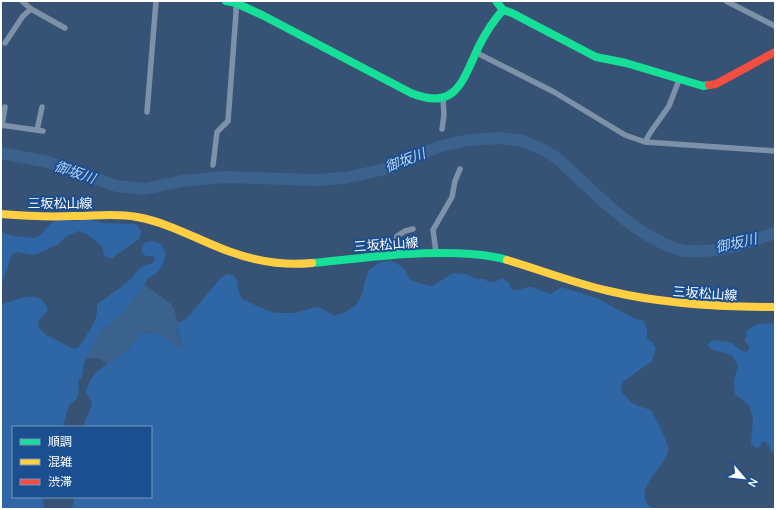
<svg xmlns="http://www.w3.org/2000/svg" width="776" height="510" font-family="Manrope,'Noto Sans JP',sans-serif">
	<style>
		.green { fill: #2f66a5 }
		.water { fill: #3b618d }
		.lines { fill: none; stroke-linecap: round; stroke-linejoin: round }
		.river { stroke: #3b618d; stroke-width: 12 }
		.street { stroke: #7d92a8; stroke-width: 5.5 }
		.fast { stroke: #16e098; stroke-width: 8 }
		.slow { stroke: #ffcf43; stroke-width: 8 }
		.jam { stroke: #f24e42; stroke-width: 8 }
		.labels { text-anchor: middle; stroke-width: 4; stroke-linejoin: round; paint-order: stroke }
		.street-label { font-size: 13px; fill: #fff; stroke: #1b4f8f }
		.water-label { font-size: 14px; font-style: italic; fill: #b5d3f5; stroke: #1b4f8f }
	</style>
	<rect width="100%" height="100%" fill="#365274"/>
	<g class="green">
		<path d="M89,218l11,5 34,1 5,3 2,5 -1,6 -29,21c-7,-2 -8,-5 -8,-12l-16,-13 -8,-3 -11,4 -11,10 -22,10 -18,-3 -5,2 -11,32v-54l12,4 21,2 8,-4 8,-10 8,-4 21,1z"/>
		<path d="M152,241l9,3 5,10c-4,14 -6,18 -19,25l-2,6 -17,23 -26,23 -17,28 -3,17 -4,6 1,8 -2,9 -8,6 -6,22h-50v70h30l1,12h-43v-205c17,-3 39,-18 47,6l-9,10 -1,7 7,7 29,15 5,-2c8,-14 20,-25 18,-43 10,-7 19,-13 29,-21 12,-9 8,-16 27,-20l2,-4 -2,-3h-7l-5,-5 3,-8z"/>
		<path d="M391,261c12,5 14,7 19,19l12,4 10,2 21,-13 13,1 10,5h8l5,3h6l7,-4 7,5 3,7c8,1 9,-2 16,-3 8,-1 16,6 23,7l10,-7 36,11 36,20 11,3 3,9v9l5,3 4,6 -4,13 -29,21 -2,9 9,10 8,5 13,4c4,7 16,30 17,36 1,20 -27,33 -23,53 1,4 5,7 7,10h-580l2,-12h77v-70l-68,-1 9,-21 -3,-8 -3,-4 2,-9 7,-11 33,-24 12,-16c23,-3 24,5 42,16 1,-12 -6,-13 -4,-26l8,-4 34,-40 7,-5 6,1 4,5 2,12 3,7 17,8 16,6h20l22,-6 6,2 11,7c29,-9 27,-19 34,-45l12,-9z"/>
		<path d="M775,323v131l-5,-4 -1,-4 -3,-4h-5v4l-4,2 -6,-4 2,-25 -4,-14 -14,-11 -1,-13 4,-16 -7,-10 -20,-6 -4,-4 6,-5c7,1 15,1 20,4 6,3 5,7 14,8l3,-5 -5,-6 2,-11 11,-6z"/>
	</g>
	<path class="water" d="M145,285l26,19 3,5 4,14 -1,9 7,15 -2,2c-18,-11 -19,-19 -42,-16l-12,16 -21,16c-6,-9 -13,-7 -22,-6l17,-28 26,-23z"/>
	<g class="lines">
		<path class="river" d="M1,153l47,9 69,24 27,3 38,-8 44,-4 91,3 27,-2 37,-8 60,-24 28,-6 30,-2 23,3 22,9 14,9c35,32 74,75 119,90 11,4 33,2 45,0 17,-2 36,-11 53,-16"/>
		<g class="street">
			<polyline points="22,1 31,9 65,28"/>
			<polyline points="726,1 775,26"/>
			<polyline points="5,43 23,16 31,9"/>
			<polyline points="477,53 554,92 625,135 645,142 650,133 669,106 679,80"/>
			<polyline points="147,112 156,1"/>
			<polyline points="1,125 43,131"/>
			<polyline points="2,126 5,107"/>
			<polyline points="442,129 444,115 443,98"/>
			<polyline points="37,130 42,107"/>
			<polyline points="645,142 775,151"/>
			<polyline points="213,165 217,132 228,121 236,13 236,3"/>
			<polyline points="436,252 433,230 452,197 455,181 460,169"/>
			<polyline points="398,254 396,242 397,236 405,231 413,229"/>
		</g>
		<g class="fast">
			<path d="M226,1l10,2 26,12 149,78c46,19 52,-14 68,-47 7,-14 14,-25 24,-36"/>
			<polyline points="496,1 503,10 512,13 596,57 626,63 703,86 709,85"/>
			<path d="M312,263c53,-5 105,-13 159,-9 12,1 24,2 36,6"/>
		</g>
		<g class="slow">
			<path d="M1,214c24,2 49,3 73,2 21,0 42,-3 63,1 33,6 61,23 91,34 27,10 55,15 84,12"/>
			<path d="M507,260c34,10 67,23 102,31 54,13 110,16 166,16"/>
		</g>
		<polyline class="jam" points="709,85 716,84 775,52"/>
	</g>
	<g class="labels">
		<g class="street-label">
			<text x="60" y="208">三坂松山線</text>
			<text transform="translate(386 244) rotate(-4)" y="5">三坂松山線</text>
			<text transform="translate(705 293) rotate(4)" y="5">三坂松山線</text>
		</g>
		<g class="water-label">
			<text transform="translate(405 160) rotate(-21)" y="5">御坂川</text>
			<text transform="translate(75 172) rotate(19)" y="5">御坂川</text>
			<text transform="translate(736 243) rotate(-13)" y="5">御坂川</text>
		</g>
	</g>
	<rect width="776" height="510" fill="none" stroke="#ffffff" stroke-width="4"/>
	<rect x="12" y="426" width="140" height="72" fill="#1b4f8f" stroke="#7695bc"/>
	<rect x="20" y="439" width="20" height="6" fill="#16e098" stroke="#7695bc"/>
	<text x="48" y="446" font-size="12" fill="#ffffff">順調</text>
	<rect x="20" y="459" width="20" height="6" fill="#ffcf43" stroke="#7695bc"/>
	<text x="48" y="466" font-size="12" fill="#ffffff">混雑</text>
	<rect x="20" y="479" width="20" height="6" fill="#f24e42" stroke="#7695bc"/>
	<text x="48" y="486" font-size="12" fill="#ffffff">渋滞</text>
	<g transform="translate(744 478) rotate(118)" stroke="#1b4f8f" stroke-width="3" paint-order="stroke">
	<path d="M0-3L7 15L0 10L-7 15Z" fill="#ffffff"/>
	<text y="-6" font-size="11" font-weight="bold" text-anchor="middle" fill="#ffffff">N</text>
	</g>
</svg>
